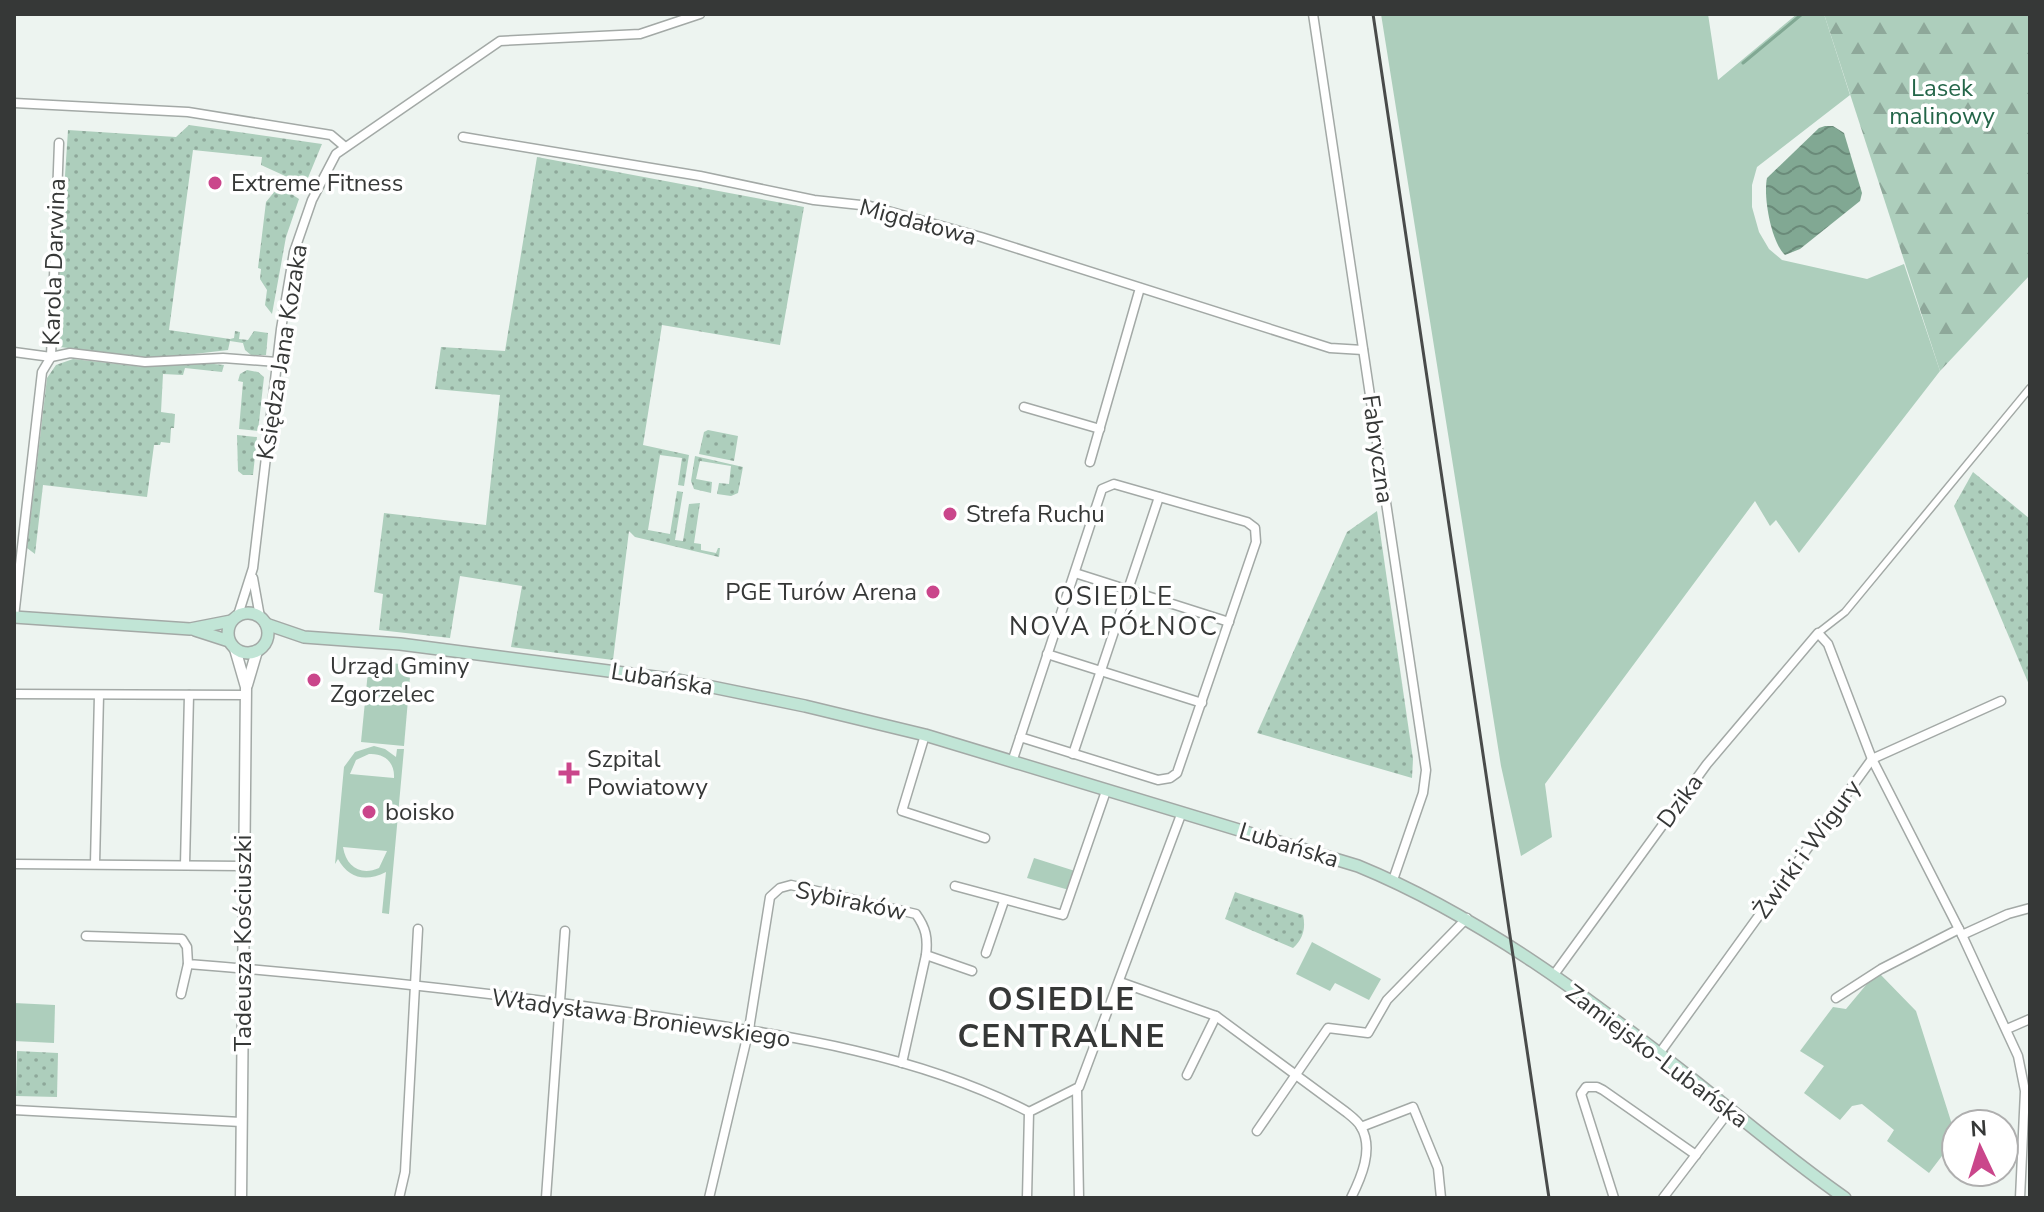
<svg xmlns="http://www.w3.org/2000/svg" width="2044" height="1212" font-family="'Nunito Sans',sans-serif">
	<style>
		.grass { fill: url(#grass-dots) }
		.forest { fill: url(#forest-firs) }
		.garden { fill: #adcebc; fill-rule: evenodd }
		.water { fill: url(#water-waves) }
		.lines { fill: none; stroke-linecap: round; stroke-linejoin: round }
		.stream { stroke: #81a893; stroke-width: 3 }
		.pedestrian-casing { stroke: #a3a9a6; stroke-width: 9 }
		.minor-casing { stroke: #a3a9a6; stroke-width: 11 }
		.tertiary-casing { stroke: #a3a9a6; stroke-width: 13 }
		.secondary-casing { stroke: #a3a9a6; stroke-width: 14 }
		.pedestrian { stroke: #fff; stroke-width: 6 }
		.minor { stroke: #fff; stroke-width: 8 }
		.tertiary { stroke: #fff; stroke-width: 10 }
		.secondary { stroke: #c1e5d6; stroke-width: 11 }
		.rail { stroke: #494b4a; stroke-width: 3 }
		.poi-dot { fill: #ca468b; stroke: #fff; stroke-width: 3 }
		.labels { text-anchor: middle; stroke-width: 7; stroke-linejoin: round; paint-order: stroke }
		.park-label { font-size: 24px; fill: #246649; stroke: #fff }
		.poi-label { font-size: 24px; fill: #363837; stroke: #fff; text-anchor: start }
		.street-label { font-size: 24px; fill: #363837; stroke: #fff }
		.neighbourhood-label { font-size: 26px; letter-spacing: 2px; fill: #363837; stroke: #fff }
		.district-label { font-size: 32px; font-weight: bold; letter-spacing: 2px; fill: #363837; stroke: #fff }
	</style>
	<defs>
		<pattern id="grass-dots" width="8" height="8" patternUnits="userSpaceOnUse" patternTransform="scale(2)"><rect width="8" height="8" fill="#adcebc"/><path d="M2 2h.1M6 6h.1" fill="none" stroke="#8ea89a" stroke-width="1.8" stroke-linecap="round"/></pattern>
		<pattern id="forest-firs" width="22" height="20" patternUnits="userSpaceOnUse" patternTransform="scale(2)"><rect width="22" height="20" fill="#adcebc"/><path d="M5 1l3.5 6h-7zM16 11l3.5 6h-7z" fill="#8ea89a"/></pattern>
		<pattern id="water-waves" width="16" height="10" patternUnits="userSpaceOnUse" patternTransform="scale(2)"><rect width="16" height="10" fill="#81a893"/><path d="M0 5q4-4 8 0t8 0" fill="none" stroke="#6a8a79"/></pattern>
	</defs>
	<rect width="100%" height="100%" fill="#edf4f0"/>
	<g class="grass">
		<polygon points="189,125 322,144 305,185 261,165 262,157 193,150 169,330 230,339 234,338 235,331 240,332 239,339 248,340 254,331 268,333 266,355 251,355 245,350 243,343 230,341 228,350 152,359 60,347 55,328 68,130 176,137"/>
		<polygon points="537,157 804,207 780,345 662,325 643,445 689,455 684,486 678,485 682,458 660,455 648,530 670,534 677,491 683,492 675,540 683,541 689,504 700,503 694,543 701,544 701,550 716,553 718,548 720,548 719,557 635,537 629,531 613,660 511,647 522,586 460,576 450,638 379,630 383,594 374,592 384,513 486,525 500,395 435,389 441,347 505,351"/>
		<polygon points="284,189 299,199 286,237 272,314 265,305 267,290 260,279 261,269 258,268 266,202 275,191"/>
		<polygon points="73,359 144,367 194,362 224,365 222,372 185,368 183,375 163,374 161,412 175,414 174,428 171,428 170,443 161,442 160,445 154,445 147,497 43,485 35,554 27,548 47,378 56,365"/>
		<polygon points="247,370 258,372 264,377 258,431 239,429 243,382 238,381 240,374"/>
		<polygon points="708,430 738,436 734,461 699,454 704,432"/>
		<polygon points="237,435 257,437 253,475 243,475 238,471"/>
		<polygon points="695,456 743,467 738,493 731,496 717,494 719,483 729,484 731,466 700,461 696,479 712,482 711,493 694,489 691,481"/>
		<polygon points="1973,472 2030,519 2030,687 1954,506"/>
		<polygon points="1377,511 1413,759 1412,778 1257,733 1347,532"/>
		<path d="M1235,892l68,23c3,13 0,24 -10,33l-68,-29z"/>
		<polygon points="17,1051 58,1053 57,1097 16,1096"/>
	</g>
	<polygon class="forest" points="1824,14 2030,14 2030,275 1940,371"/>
	<g class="garden">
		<polygon points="1381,14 1708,14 1718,80 1797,14 1824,14 1850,95 1757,167 1752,185 1752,207 1759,232 1769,249 1782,260 1867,279 1904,264 1940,371 1799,553 1776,520 1770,526 1755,501 1545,784 1552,837 1521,856 1501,766"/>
		<polygon points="369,661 411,665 404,746 361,742"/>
		<path d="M374,746l11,3 11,8 1,-8h7l-15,165 -7,-1 4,-41c-20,10 -37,7 -48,-13l-3,5 9,-97 11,-15zM369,754c16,-1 26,9 25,24l-44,-4 6,-14zM343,847l44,4 -8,17c-18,8 -33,-1 -36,-21z"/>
		<polygon points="1034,858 1075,871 1069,890 1027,878"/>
		<polygon points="1312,942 1381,979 1369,1000 1335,983 1330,991 1296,974"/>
		<polygon points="1879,973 1916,1011 1956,1137 1956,1143 1948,1148 1929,1173 1887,1141 1894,1130 1862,1104 1852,1106 1840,1120 1804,1093 1824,1066 1800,1051 1833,1007 1846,1009 1871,979"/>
		<polygon points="14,1003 55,1005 54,1043 14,1041"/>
	</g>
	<path class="water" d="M1825,126h8l11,7 18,60 -2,8 -60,48 -15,6c-14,-13 -22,-59 -18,-77l52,-50z"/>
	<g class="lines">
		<polyline class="stream" points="1743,63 1802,14"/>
		<defs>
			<polyline id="pedestrian" points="1818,633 1845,612 2030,388"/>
			<g id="minor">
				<polyline points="1313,14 1426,770 1423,793 1393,880"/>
				<polyline points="14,103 188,112 331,135 344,146"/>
				<polyline points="463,137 700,176 814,200 870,206 981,237 1330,348 1363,350"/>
				<polyline points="14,352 51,357 70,353 145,362 223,358 277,362"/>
				<polyline points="1024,407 1100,429"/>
				<polyline points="1090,462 1140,288"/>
				<polyline points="1075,573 1229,622"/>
				<polyline points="253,578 260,617"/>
				<polyline points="238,615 253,568 281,329 294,252 312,200 336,154 500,41 640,34 700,14"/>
				<polyline points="14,617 42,372 51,357 59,143"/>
				<polyline points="1047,654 1202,703"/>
				<polyline points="14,694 246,695"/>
				<polyline points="925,735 902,811 985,838"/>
				<polyline points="1073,754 1159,497"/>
				<polyline points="1012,762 1102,489 1114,484 1247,522 1255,528 1256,542 1177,773 1170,778 1158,780 1020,737"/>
				<polyline points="14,864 243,866"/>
				<polyline points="95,864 99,695"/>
				<polyline points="185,865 189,695"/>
				<polyline points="955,886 1063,915 1106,791"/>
				<polyline points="1962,935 2008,914 2030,908"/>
				<path d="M86,936l96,3 5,8 1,17c153,12 307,29 460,51 128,19 264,36 381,97"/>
				<polyline points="986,953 1004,901"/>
				<polyline points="926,955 972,971"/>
				<polyline points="1553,976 1707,764 1818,633 1828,644 1872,759 1962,935 2018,1056 2025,1091 2020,1198"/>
				<path d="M1120,982l96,34 130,96c5,4 12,9 15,15 13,22 0,51 -10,71"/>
				<polyline points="181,994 188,964"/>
				<polyline points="1836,998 1881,969 1959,929"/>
				<polyline points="2007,1029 2030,1019"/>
				<polyline points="1659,1054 1872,759 2001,701"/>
				<polyline points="1187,1075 1216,1016"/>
				<polyline points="1077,1089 1079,1198"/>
				<polyline points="14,1110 241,1122"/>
				<polyline points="1361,1127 1413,1107 1438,1168 1441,1198"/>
				<polyline points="1257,1131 1328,1028 1368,1033 1387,1000 1467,918"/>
				<polyline points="399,1198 405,1172 418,929"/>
				<polyline points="546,1198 565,931"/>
				<path d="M709,1198l40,-169 21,-132 10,-9 11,-3 125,29c10,14 12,24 10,41l-24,108"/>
				<polyline points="1027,1198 1029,1112 1079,1087 1182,812"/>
				<polyline points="1614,1198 1581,1094 1586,1087 1597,1087 1603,1090 1696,1155"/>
				<polyline points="1663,1198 1730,1110"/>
			</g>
			<g id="tertiary">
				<polyline points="235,649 246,687 241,1198"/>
				<polyline points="247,685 257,651"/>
			</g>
			<g id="secondary">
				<circle cx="248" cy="633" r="20"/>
				<polyline points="14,617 190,629 231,621"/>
				<path d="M266,624l38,13 96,7 278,36 127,26 120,29 433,131c124,51 232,133 338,216 49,39 97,80 149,116"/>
				<polyline points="195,630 229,641"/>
			</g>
		</defs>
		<use href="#pedestrian" class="pedestrian-casing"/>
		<use href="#minor" class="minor-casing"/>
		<use href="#tertiary" class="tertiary-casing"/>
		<use href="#secondary" class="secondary-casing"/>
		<use href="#pedestrian" class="pedestrian"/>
		<use href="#minor" class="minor"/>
		<use href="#tertiary" class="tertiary"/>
		<use href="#secondary" class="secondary"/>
		<polyline class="rail" points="1373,14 1549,1198"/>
	</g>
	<g class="poi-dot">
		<circle cx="215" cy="183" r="8"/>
		<circle cx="950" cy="514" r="8"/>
		<circle cx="933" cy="592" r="8"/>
		<circle cx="314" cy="680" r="8"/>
		<path d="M565 761h8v8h8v8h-8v8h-8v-8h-8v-8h8z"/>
		<circle cx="369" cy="812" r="8"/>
	</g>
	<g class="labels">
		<g class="park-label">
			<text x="1942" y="96">Lasek<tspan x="1942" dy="28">malinowy</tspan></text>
		</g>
		<g class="poi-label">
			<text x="231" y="191">Extreme Fitness</text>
			<text x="966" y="522">Strefa Ruchu</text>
			<text x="917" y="600" text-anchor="end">PGE Turów Arena</text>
			<text x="330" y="674">Urząd Gminy<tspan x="330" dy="28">Zgorzelec</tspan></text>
			<text x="587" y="767">Szpital<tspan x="587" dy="28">Powiatowy</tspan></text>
			<text x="385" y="820">boisko</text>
		</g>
		<g class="street-label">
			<text transform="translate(918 222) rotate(15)" y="8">Migdałowa</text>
			<text transform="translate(54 262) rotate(-88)" y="8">Karola Darwina</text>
			<text transform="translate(282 352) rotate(-81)" y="8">Księdza Jana Kozaka</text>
			<text transform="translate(1378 449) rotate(82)" y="8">Fabryczna</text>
			<text transform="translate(662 679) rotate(9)" y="8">Lubańska</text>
			<text transform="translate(1680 801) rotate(-54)" y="8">Dzika</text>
			<text transform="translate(1289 845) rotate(17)" y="8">Lubańska</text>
			<text transform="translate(1807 849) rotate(-54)" y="8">Żwirki i Wigury</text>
			<text transform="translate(851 901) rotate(12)" y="8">Sybiraków</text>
			<text transform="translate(243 943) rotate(-90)" y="8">Tadeusza Kościuszki</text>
			<text transform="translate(641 1018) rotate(8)" y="8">Władysława Broniewskiego</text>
			<text transform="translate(1657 1056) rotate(37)" y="8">Zamiejsko-Lubańska</text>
		</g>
		<g class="neighbourhood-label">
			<text x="1114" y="605">OSIEDLE<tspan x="1114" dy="30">NOVA PÓŁNOC</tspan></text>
		</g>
		<g class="district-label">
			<text x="1062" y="1010">OSIEDLE<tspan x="1062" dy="37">CENTRALNE</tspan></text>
		</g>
	</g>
	<rect width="2044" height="1212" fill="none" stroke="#363837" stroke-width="32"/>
	<g transform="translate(1980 1148) rotate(356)"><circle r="38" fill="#ffffff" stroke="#afafaf" stroke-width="2"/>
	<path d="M0-6L14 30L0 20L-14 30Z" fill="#ca468b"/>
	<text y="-12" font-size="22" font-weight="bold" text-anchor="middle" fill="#363837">N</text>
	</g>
</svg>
